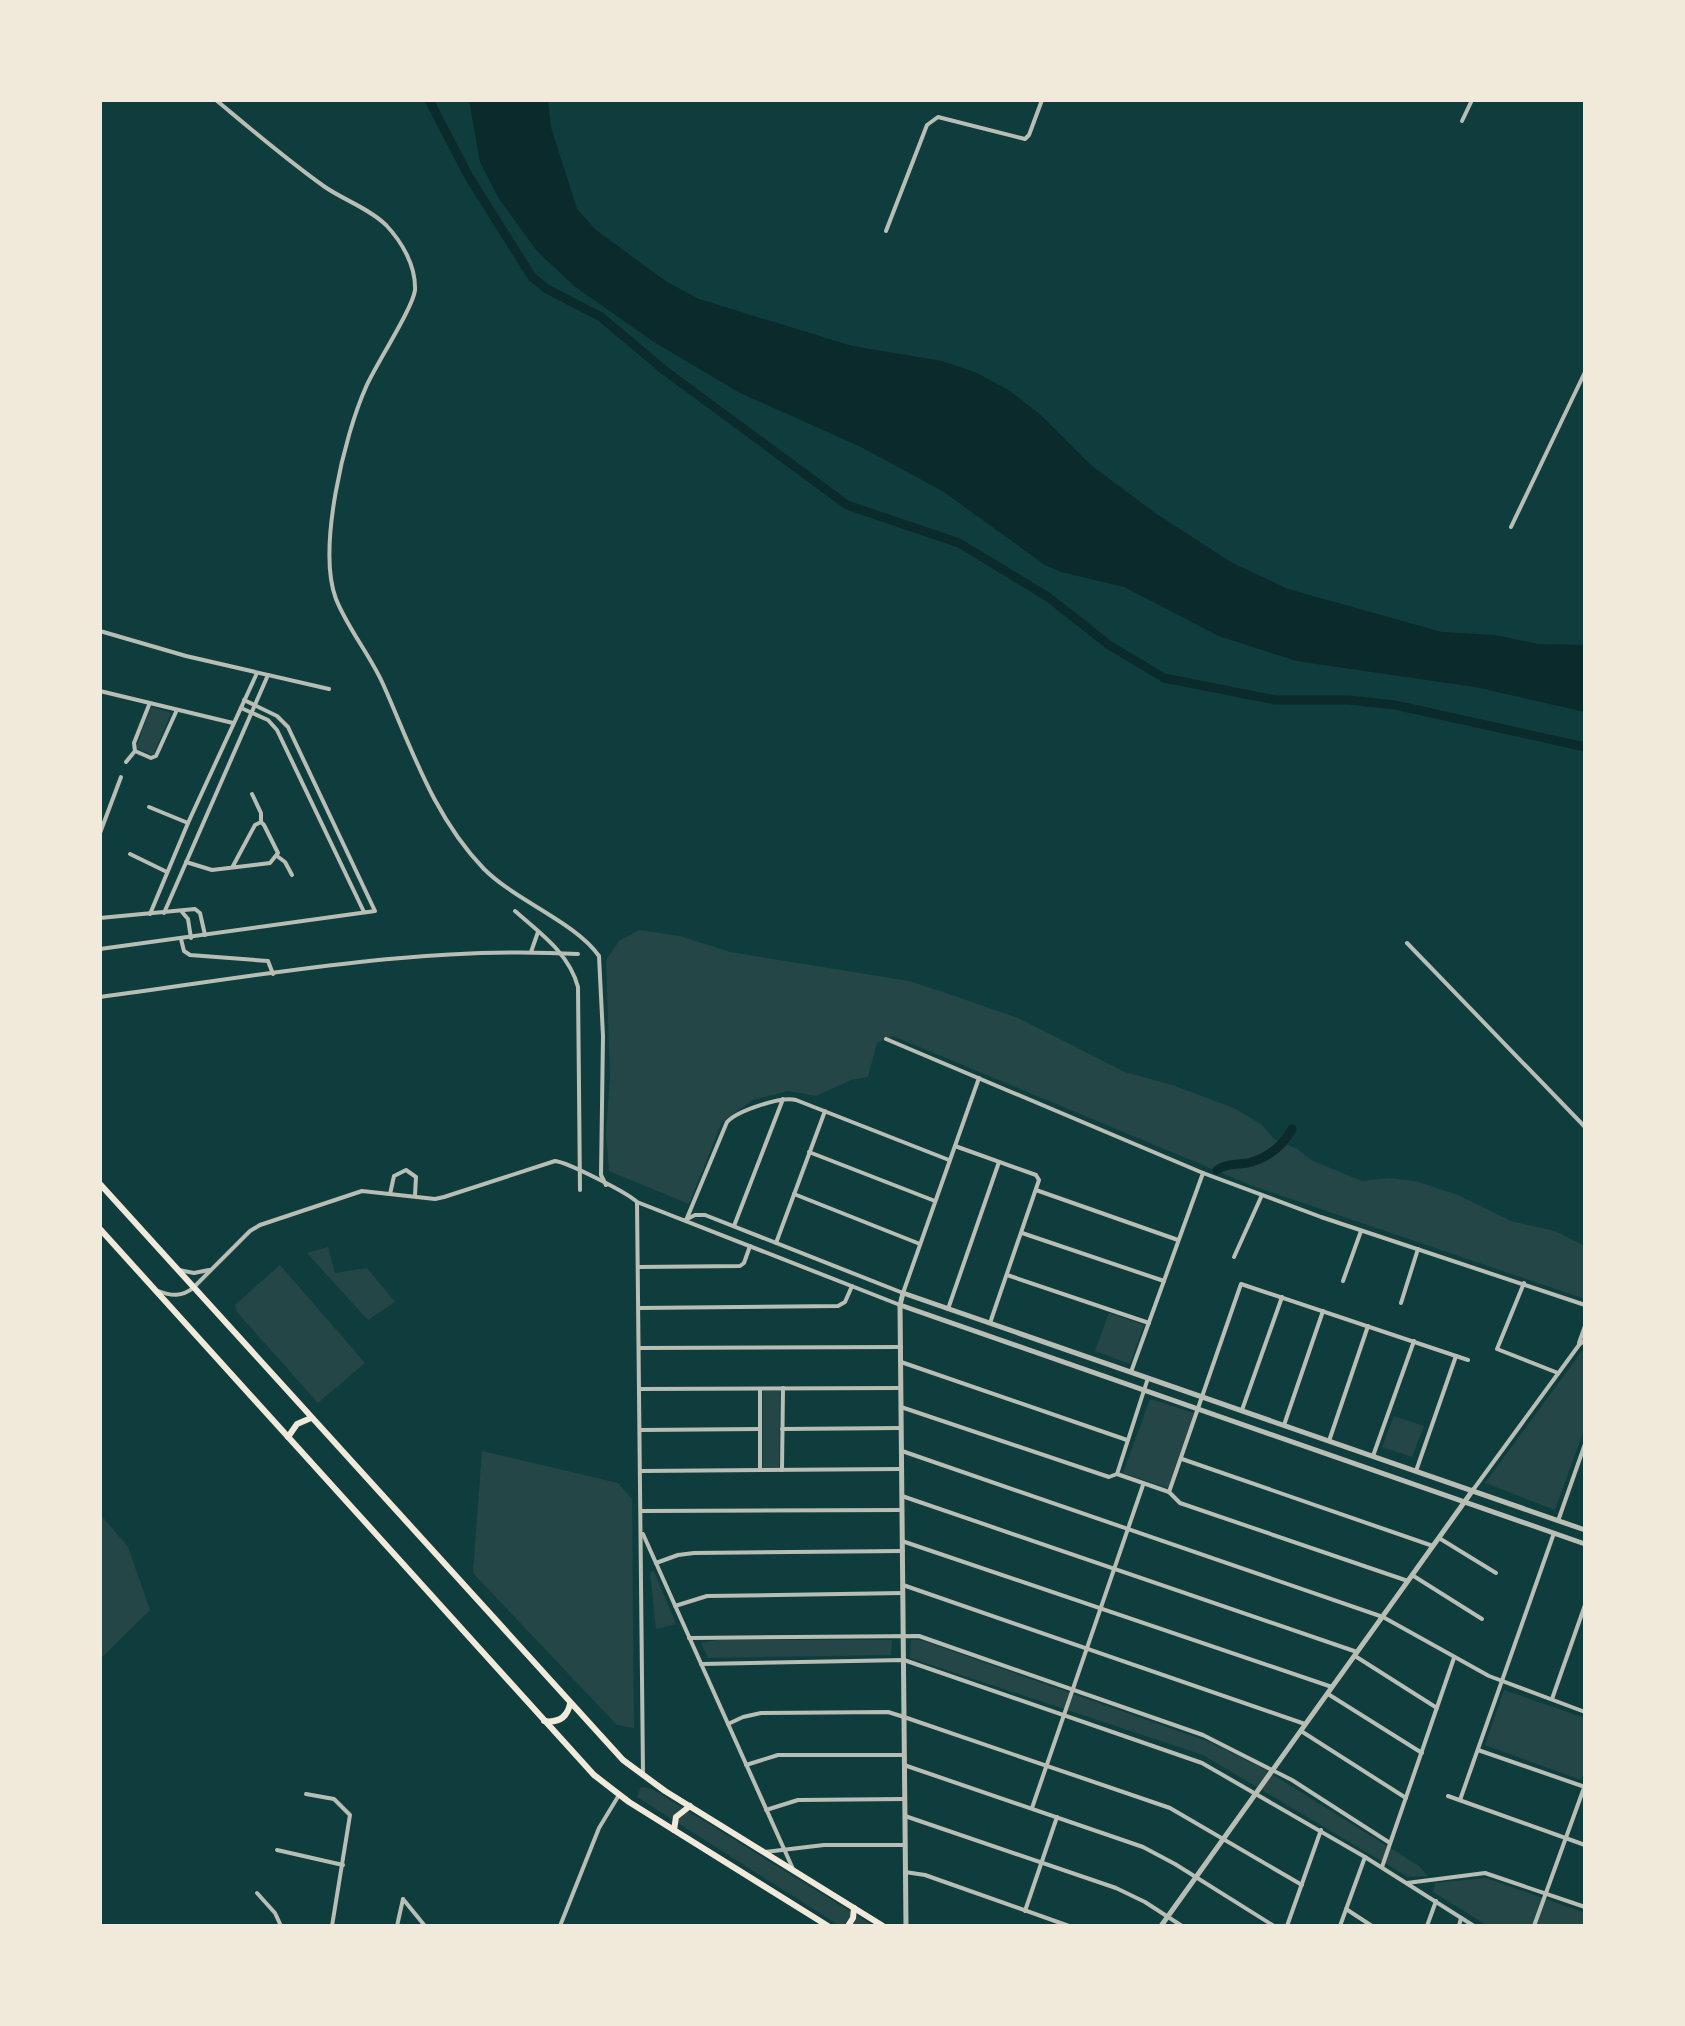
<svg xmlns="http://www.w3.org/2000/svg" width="1685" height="2026" font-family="'Fira Sans',sans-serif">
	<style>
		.green { fill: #244646 }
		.water { fill: #0a2a2b }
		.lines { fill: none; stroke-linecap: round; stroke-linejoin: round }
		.canal { stroke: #0a2a2b; stroke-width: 9 }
		.minor { stroke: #b8beb3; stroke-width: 4 }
		.tertiary { stroke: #b8beb3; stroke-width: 5 }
		.primary { stroke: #f1e9da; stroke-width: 6 }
	</style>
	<rect width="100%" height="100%" fill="#0f3d3e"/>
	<g class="green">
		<polygon points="151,707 171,713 153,755 136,748"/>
		<polygon points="639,930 680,936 730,952 909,981 946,993 1018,1018 1125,1072 1172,1085 1234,1108 1261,1124 1274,1139 1297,1149 1313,1161 1362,1181 1388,1178 1415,1181 1458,1195 1511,1221 1555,1231 1585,1246 1585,1299 1253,1186 893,1036 877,1043 868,1077 851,1080 816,1096 788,1091 753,1100 722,1122 689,1204 609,1171 606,1134 610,1076 606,960 619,941"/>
		<polygon points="328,1247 335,1273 367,1268 395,1302 368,1320 307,1253"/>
		<polygon points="280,1265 365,1363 318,1403 237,1312 235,1305"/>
		<polygon points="1109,1313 1144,1325 1130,1364 1095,1351"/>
		<polygon points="1585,1347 1585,1427 1555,1510 1485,1483"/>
		<polygon points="763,1391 780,1391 779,1468 763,1468"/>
		<polygon points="1150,1399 1194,1413 1168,1488 1123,1473"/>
		<polygon points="1394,1416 1424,1426 1412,1457 1382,1447"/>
		<polygon points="482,1451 618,1483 632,1499 634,1728 617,1725 473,1573"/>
		<polygon points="100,1514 128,1547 150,1610 100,1659"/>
		<polygon points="654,1571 676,1624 656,1629 650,1572"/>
		<polygon points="717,1640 892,1640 891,1655 708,1658 701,1643"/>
		<polygon points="911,1640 921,1640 1212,1743 1262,1768 1419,1866 1428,1876 1408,1877 1203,1755 910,1658"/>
		<polygon points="1504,1690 1585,1718 1585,1769 1581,1780 1485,1745"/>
		<polygon points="641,1787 652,1789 874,1926 840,1926 637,1797"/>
		<polygon points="1486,1878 1585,1913 1585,1926 1488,1926 1433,1892 1435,1883"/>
	</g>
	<polygon class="water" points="469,100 548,100 551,127 577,209 596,230 630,255 667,282 699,299 852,346 942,361 977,373 1010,391 1042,416 1092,466 1155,513 1231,562 1288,589 1442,632 1495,635 1538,644 1585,645 1585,712 1475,687 1296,661 1219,636 1124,587 1061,572 1045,565 944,492 861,447 740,393 654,342 574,286 537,251 499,199 480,162"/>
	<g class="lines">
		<g class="canal">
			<polyline points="429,100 469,177 532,277 547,289 601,317 664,370 847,505 959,543 1048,597 1109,645 1164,678 1275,700 1349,700 1395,705 1585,747"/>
			<path d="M1217,1170c11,-7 19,-5 31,-7 20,-5 34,-16 44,-34"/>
		</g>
		<g class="minor">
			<path d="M216,100c36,30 71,60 109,87 19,13 45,22 61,38 16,17 30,41 29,65 -2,18 -40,76 -49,97 -22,49 -49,162 -30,212 12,30 34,56 47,85 29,65 50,132 101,185 32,32 91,53 115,87l4,80 -2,139 5,10"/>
			<polyline points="1462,121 1472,100"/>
			<polyline points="886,231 927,125 938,117 1025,139 1029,135 1042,100"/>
			<polyline points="1511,527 1585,372"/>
			<polyline points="100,631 186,656 329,689"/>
			<polyline points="100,691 233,723"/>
			<polyline points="241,708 268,720 277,730 364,912"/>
			<polyline points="135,751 151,758 156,756 176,712"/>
			<polyline points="126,762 135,751 134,743 149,705"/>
			<polyline points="252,794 261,813 261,822"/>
			<polyline points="149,807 188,823"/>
			<polyline points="100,833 121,777"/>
			<polyline points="130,854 167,872"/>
			<polyline points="277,856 285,862 292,875"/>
			<polyline points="186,862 212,870 270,863 278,853 264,825 261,822 255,825 233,866"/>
			<path d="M515,911c25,22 54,42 63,76l2,203"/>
			<polyline points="182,912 188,919 191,938"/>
			<polyline points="164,913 268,675"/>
			<polyline points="150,914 188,823 257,673"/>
			<polyline points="100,918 195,909 200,913 205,935"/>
			<polyline points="181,939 184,951 190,955 268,961 273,974"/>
			<polyline points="1407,943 1585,1127"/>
			<polyline points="100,949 375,911 288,727 277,716 244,700"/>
			<polyline points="531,952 538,932"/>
			<path d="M100,997c159,-21 317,-52 478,-43"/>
			<polyline points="886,1039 1203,1173 1321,1217 1585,1305"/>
			<polyline points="955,1146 1036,1175 1039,1180 990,1323"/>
			<polyline points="809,1152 935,1201"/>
			<polyline points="1036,1190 1178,1240"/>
			<polyline points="390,1194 394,1176 406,1170 416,1177 415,1195"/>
			<polyline points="794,1194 920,1244"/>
			<polyline points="637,1202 643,1773"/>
			<path d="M687,1218l40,-96c10,-11 54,-26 69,-22l153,60"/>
			<polyline points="685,1220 695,1215 705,1215 903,1293 979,1078"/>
			<polyline points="734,1226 783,1099"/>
			<polyline points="1022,1233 1164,1281"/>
			<polyline points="776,1243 825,1111"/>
			<polyline points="1234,1257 1262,1195"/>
			<polyline points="638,1267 740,1266 744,1263 750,1246"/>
			<polyline points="179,1270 194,1273 209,1270"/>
			<polyline points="1007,1275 1149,1323"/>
			<polyline points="1343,1281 1361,1231"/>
			<polyline points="1524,1283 1497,1349 1558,1373"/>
			<path d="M158,1291c13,5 24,6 35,-3l57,-57 10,-6 102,-34 73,8 9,-2 111,-36c12,1 73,32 82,41l263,103"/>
			<polyline points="1401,1303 1418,1249"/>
			<polyline points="639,1308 838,1306 845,1302 852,1286"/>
			<polyline points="948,1309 999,1162"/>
			<polyline points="1579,1343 1585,1326"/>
			<polyline points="639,1348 901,1347"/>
			<polyline points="901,1362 1127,1440"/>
			<polyline points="1131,1372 1203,1173"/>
			<polyline points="640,1389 901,1388"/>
			<polyline points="760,1389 760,1470"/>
			<polyline points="901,1407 1109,1477 1117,1474 1169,1492 1180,1503 1408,1581"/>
			<polyline points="1242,1410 1282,1297"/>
			<polyline points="1284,1425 1323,1311"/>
			<polyline points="782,1429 901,1428"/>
			<polyline points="640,1430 760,1429"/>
			<polyline points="1329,1441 1368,1326"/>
			<polyline points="902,1451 1383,1617 1489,1676 1585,1712"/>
			<polyline points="1373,1456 1414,1341"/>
			<polyline points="1182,1459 1433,1546"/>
			<polyline points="782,1470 783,1388"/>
			<polyline points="641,1471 902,1469"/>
			<polyline points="1416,1471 1456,1356"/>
			<polyline points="1117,1474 1148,1378"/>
			<polyline points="1473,1490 1579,1345 1585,1340"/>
			<polyline points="1169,1492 1241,1284 1468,1360"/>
			<polyline points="902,1496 1357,1652"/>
			<polyline points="641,1511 902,1510"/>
			<polyline points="1558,1521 1585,1444"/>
			<polyline points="643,1534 793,1869"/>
			<polyline points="1439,1538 1496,1573"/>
			<polyline points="902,1541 1332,1687"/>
			<polyline points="656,1563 678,1555 694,1553 903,1551"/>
			<polyline points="1412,1575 1482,1619"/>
			<polyline points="903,1585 1305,1724"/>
			<polyline points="675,1606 707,1596 903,1593"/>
			<polyline points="689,1638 919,1636 1203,1735 1292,1780 1390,1843"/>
			<polyline points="1355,1656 1437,1708"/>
			<polyline points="701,1664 904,1660 1202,1763 1365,1857 1474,1926"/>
			<polyline points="1328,1694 1422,1753"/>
			<polyline points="1552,1699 1585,1605"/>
			<polyline points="728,1724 743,1717 761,1713 888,1712 904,1717 1170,1808 1302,1885"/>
			<polyline points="1301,1731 1406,1798"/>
			<polyline points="1478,1750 1585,1787"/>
			<polyline points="746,1765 778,1755 904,1755"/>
			<polyline points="904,1765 1143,1847 1175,1864 1274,1926"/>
			<polyline points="306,1794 334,1799 350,1815 332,1926"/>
			<polyline points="1448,1796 1585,1845"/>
			<polyline points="1460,1800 1554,1533"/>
			<polyline points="1032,1808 1143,1485"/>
			<polyline points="766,1810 798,1800 905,1799"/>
			<polyline points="905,1816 1116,1888 1145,1902 1182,1926"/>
			<polyline points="277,1850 343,1865"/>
			<polyline points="765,1852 824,1845 905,1845"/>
			<polyline points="1382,1867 1454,1658"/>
			<polyline points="905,1872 925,1875 1069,1926"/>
			<polyline points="1407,1883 1485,1873 1585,1907"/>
			<polyline points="257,1893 275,1913 281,1926"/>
			<polyline points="403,1899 425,1926"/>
			<polyline points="1346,1909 1372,1926"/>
			<polyline points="1025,1911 1057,1817"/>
			<polyline points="397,1926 403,1899"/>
			<polyline points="560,1926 599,1828 619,1795"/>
			<polyline points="1287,1926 1321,1830"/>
			<polyline points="1340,1926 1365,1857"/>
			<polyline points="1427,1926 1436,1901"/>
			<polyline points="1459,1926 1461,1918"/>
			<polyline points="1534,1926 1585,1785"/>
		</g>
		<g class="tertiary">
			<polyline points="900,1305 1585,1544"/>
			<polyline points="906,1926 900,1305 903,1293 1585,1530"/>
			<polyline points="1161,1926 1473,1490"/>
		</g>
		<g class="primary">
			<polyline points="100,1184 623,1760 665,1791 883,1926"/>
			<polyline points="100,1229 594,1775 629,1802 828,1926"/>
			<polyline points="288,1437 297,1424 311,1418"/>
			<path d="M544,1721c14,2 23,-3 26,-17"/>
			<polyline points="674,1830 676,1817 690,1806"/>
			<polyline points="848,1926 853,1918 854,1908"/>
		</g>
	</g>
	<rect width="1685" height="2026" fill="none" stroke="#f1e9da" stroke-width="204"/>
</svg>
